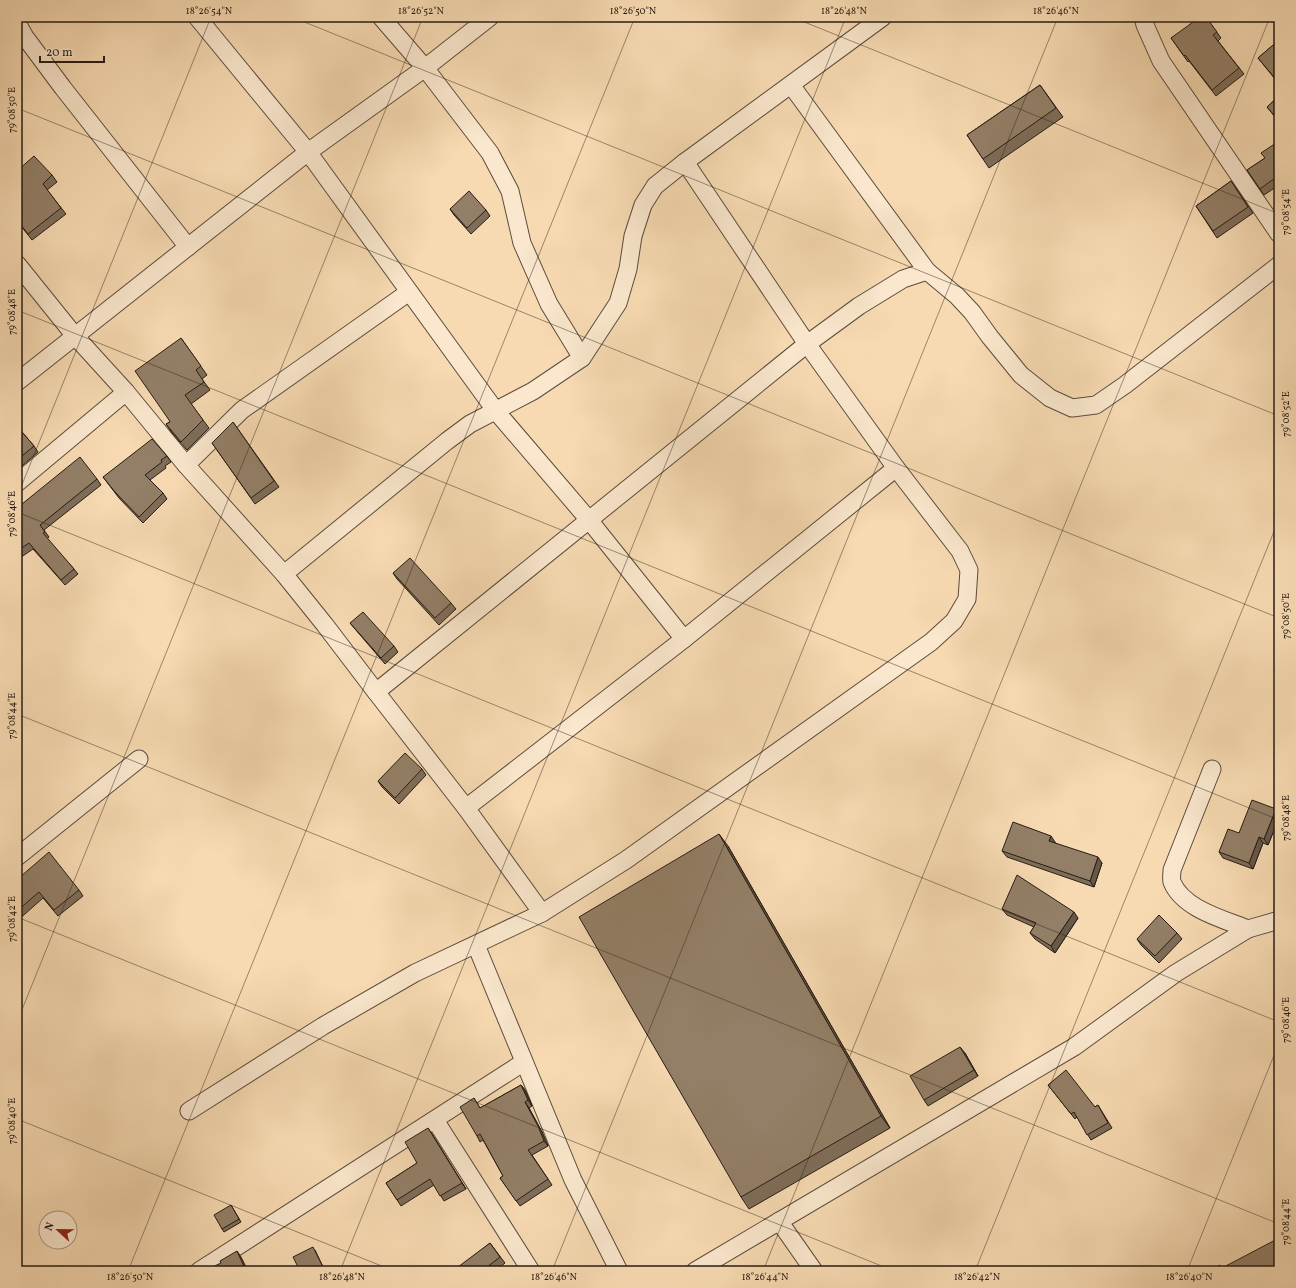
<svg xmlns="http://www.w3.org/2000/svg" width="1296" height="1288" font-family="Vollkorn,serif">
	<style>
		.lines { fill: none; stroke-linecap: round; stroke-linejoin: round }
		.street-casing { stroke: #5b4c3c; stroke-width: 19 }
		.street { stroke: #fae7cd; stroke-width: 17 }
		.wall { fill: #7e6d59; stroke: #271c15 }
		.shaded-wall { fill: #675948; stroke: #271c15 }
		.building { fill: #937f67; stroke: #271c15 }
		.ticks { fill: none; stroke: #271c15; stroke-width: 1; stroke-opacity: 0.45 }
		.neatline { fill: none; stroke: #271c15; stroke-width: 1.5 }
		.ticks-label { font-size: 10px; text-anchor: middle; fill: #271c15 }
	</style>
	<rect width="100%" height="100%" fill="#f7dab2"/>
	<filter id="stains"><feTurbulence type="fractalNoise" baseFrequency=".005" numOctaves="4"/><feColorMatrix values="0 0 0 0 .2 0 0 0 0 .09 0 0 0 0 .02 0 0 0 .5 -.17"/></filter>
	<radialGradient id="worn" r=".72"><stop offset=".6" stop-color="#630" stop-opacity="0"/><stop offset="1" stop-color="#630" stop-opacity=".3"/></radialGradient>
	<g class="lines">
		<defs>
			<g id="street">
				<polyline points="197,17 308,152 495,410 589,520 684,639"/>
				<polyline points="381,17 425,68 490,153 510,191 522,243 549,304 582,358"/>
				<polyline points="1143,17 1145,25 1161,61 1279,234"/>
				<polyline points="17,23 25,37 63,88 188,247"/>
				<polyline points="791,85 927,271"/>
				<polyline points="17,264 75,336 126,392 186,465 284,574 325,625 376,692 807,344 859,306 903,279 927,271 957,296 972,312 990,337 1021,375 1050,398 1072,408 1096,405 1125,385 1279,265"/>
				<polyline points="17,382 308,152 425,68 490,17"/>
				<polyline points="186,465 242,410 409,292"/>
				<polyline points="17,483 126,392"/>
				<polyline points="284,574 447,441 470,424 533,391 582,358 618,303 628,269 633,236 643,205 655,186 685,162 883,17"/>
				<polyline points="376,692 466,808 542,913"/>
				<path d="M1212,769l-40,101c0,4 -1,9 0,12 11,27 51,37 76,47"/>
				<polyline points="466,808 684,639 896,468"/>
				<polyline points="17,857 139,759"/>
				<polyline points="476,945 573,1180 619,1271"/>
				<polyline points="189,1111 323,1026 415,973 542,913 626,860 931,642 954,621 967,599 969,570 960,551 896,468 807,344 685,162"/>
				<polyline points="435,1120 531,1271"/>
				<polyline points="779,1221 814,1271"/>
				<polyline points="199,1271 524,1062"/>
				<polyline points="695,1271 1074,1047 1176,973 1248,929 1279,920"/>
			</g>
		</defs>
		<use href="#street" class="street-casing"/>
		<use href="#street" class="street"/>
	</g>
	<g class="wall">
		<polygon points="1206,17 1221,38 1218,41 1244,74 1216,96 1189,61 1188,62 1171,38"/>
		<polygon points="1279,40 1279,84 1258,58"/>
		<polygon points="1040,85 1063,117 989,168 967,135"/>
		<polygon points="1279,96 1279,122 1267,107"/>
		<polygon points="1279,141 1279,185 1264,195 1247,170 1265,158"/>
		<polygon points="17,171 52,175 57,182 47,190 66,214 32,240 17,221"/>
		<polygon points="1231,181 1253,213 1217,238 1196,206"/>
		<polygon points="450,209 486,210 490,216 471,234 454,215"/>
		<polygon points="181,338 207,375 202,379 210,390 191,404 209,428 187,450 172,433 166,424 170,422"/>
		<polygon points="233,422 279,487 255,504 212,443"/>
		<polygon points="17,426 34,446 38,452 22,466 17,461"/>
		<polygon points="167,456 171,462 165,466 166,468 150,480 163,493 167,499 143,523 119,498 103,477"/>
		<polygon points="97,479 101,485 44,530 49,537 47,539 74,569 78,574 65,585 33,549 17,560 17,504 22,504"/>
		<polygon points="393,573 451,603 456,609 439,625 397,579"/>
		<polygon points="350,623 394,646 398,652 385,664 355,629"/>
		<polygon points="422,769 426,775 399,804 382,787 378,781"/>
		<polygon points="1276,809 1279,814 1279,818 1268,845 1263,843 1253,869 1223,858 1219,852 1239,833"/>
		<polygon points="1055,842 1055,843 1102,863 1094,887 1007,857 1002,851"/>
		<polygon points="728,846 890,1128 749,1209 741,1197"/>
		<polygon points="17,874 20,877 79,890 83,896 58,916 43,898 17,921"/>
		<polygon points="1002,909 1078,918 1055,953 1035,939 1030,933 1034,927 1007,915"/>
		<polygon points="1177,933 1182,939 1159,963 1141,945 1137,939"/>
		<polygon points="965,1053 978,1076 928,1106 924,1100"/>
		<polygon points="521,1085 525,1090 532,1106 529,1108 542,1132 548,1146 532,1155 552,1185 520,1206 500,1178 503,1176 483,1140 480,1142 477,1136 474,1098 480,1108"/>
		<polygon points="1048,1085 1095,1107 1098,1105 1112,1128 1091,1140 1077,1117 1075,1119"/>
		<polygon points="432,1134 466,1189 444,1201 434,1185 401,1206 386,1183 417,1163"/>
		<polygon points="231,1205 241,1222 224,1232 222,1229"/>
		<polygon points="490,1243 505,1263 495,1271 455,1271"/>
		<polygon points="315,1250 325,1271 300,1271"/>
	</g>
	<g class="shaded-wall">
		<polygon points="1276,809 1279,814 1279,818 1268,845 1264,839"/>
		<polygon points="719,834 728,846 890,1128 881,1116"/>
		<polygon points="1051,836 1055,842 1054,847 1049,841"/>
		<polygon points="1259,837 1263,843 1253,869 1249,863"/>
		<polygon points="1098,857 1102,863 1094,887 1090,881"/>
		<polygon points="1074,912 1078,918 1055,953 1051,946"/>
		<polygon points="960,1047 965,1053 978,1076 974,1070"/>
		<polygon points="521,1085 525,1090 532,1106 528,1100"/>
		<polygon points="525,1102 529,1108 542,1132 548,1146 544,1141"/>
		<polygon points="428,1128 432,1134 466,1189 462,1183"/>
		<polygon points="237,1251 241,1257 248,1271 246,1271"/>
	</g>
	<g class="building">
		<polygon points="1200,17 1206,17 1217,32 1213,35 1239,68 1212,90 1185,55 1184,56 1171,38"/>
		<polygon points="1279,40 1279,83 1258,58"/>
		<polygon points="1040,85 1056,108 983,159 967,135"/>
		<polygon points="1279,96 1279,121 1267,107"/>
		<polygon points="1279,141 1279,175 1260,189 1247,170 1265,158 1261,153"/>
		<polygon points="34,156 52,175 43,184 61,208 28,234 17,220 17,171"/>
		<polygon points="1231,181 1248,207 1213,231 1196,206"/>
		<polygon points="469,191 486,210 467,228 450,209"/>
		<polygon points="181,338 201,366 196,370 204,382 185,395 203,420 181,442 166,424 170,422 169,420 135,371"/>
		<polygon points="233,422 274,481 251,498 212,443"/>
		<polygon points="17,426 34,446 17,460"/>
		<polygon points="152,439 167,456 161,460 162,462 145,475 163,493 139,517 115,492 103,477"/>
		<polygon points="80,457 97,479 40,525 45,532 43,533 74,569 61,580 29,543 17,551 17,504 20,501 22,504"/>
		<polygon points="410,558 451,603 435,618 393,573"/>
		<polygon points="363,612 394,646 381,658 350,623"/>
		<polygon points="405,753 422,769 395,798 378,781"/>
		<polygon points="1252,800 1276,809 1264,839 1259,837 1249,863 1219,852 1228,829 1239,833"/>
		<polygon points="1013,822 1051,836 1049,841 1098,857 1090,881 1002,851"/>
		<polygon points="719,834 881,1116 741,1197 579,917"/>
		<polygon points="49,852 79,890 54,910 39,892 17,911 17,874 20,877"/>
		<polygon points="1017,875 1074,912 1051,946 1030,933 1036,923 1002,909"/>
		<polygon points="1159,915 1177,933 1155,956 1137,939"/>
		<polygon points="960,1047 974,1070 924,1100 910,1076"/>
		<polygon points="1066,1070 1095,1107 1098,1105 1108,1123 1087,1135 1074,1112 1071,1114 1048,1085"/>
		<polygon points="521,1085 528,1100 525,1102 538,1126 544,1141 528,1150 548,1179 516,1201 500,1178 503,1176 480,1134 477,1136 460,1107 474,1098 480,1108"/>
		<polygon points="428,1128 462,1183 440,1196 430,1179 397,1200 386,1183 417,1163 405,1142"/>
		<polygon points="231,1205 239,1219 222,1229 214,1215"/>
		<polygon points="1279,1238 1279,1271 1209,1271 1220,1265 1222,1268"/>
		<polygon points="490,1243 500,1257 482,1271 455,1271 454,1270"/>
		<polygon points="313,1247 323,1267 320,1269 321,1271 300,1271 293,1257"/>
		<polygon points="237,1251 246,1271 204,1271 221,1263 220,1261"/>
	</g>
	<path class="ticks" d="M292,17l987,399M792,17l487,197M17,108l1262,510M17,310l1262,510M17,497l194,-480M17,512l1262,510M17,714l1262,510M17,917l877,354M17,1022l406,-1005M17,1119l377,152M128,1271l507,-1254M340,1271l506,-1254M552,1271l506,-1254M763,1271l507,-1254M975,1271l304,-752M1187,1271l92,-228"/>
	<rect width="1296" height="1288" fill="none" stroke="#f7dab2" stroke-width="44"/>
	<g transform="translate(58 1230) rotate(292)"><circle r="19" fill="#fae7cd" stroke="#a69683"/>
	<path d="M0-3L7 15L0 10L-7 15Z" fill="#8f2418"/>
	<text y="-6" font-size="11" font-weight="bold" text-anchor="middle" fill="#271c15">N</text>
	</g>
	<path d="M40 56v6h64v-6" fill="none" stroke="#271c15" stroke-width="2"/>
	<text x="46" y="56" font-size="12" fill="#271c15" stroke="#fae7cd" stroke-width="3" paint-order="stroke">20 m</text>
	<rect x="22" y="22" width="1252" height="1244" class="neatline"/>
	<g class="ticks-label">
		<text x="209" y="14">18°26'54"N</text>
		<text x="421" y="14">18°26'52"N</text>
		<text x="633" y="14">18°26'50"N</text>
		<text x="844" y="14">18°26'48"N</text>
		<text x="1056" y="14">18°26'46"N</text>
		<text transform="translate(11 110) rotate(-90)" y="4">79°08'50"E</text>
		<text transform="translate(1285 212) rotate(-90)" y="4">79°08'54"E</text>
		<text transform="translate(11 312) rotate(-90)" y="4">79°08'48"E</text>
		<text transform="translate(1285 414) rotate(-90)" y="4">79°08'52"E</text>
		<text transform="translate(11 514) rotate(-90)" y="4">79°08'46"E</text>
		<text transform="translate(1285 616) rotate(-90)" y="4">79°08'50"E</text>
		<text transform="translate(11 716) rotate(-90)" y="4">79°08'44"E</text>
		<text transform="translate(1285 818) rotate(-90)" y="4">79°08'48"E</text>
		<text transform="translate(11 919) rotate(-90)" y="4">79°08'42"E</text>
		<text transform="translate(1285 1020) rotate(-90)" y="4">79°08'46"E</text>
		<text transform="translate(11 1121) rotate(-90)" y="4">79°08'40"E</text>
		<text transform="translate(1285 1222) rotate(-90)" y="4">79°08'44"E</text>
		<text x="130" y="1280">18°26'50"N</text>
		<text x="342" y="1280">18°26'48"N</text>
		<text x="554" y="1280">18°26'46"N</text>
		<text x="765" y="1280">18°26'44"N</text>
		<text x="977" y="1280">18°26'42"N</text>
		<text x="1189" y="1280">18°26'40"N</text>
	</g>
	<rect width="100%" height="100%" filter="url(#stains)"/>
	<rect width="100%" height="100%" fill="url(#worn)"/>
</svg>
